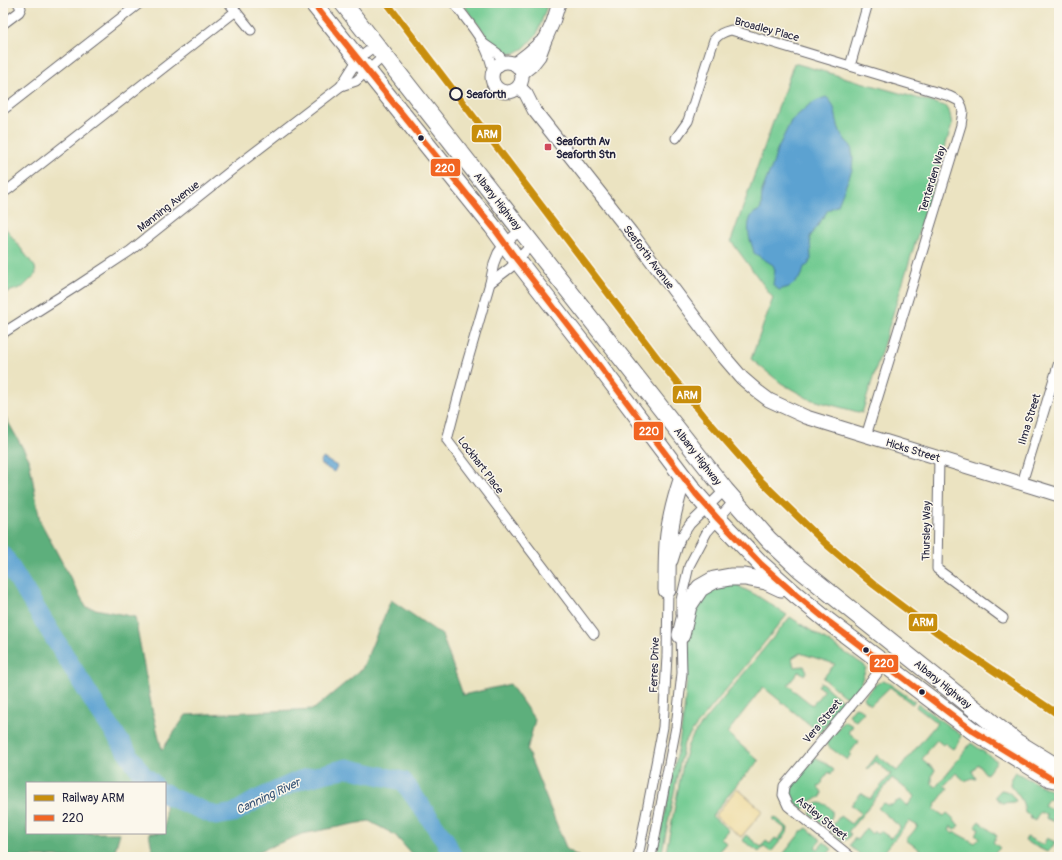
<svg xmlns="http://www.w3.org/2000/svg" width="1062" height="860" font-family="Pangolin,sans-serif">
	<style>
		.green { fill: #72cb92; stroke: #4a7666 }
		.forest { fill: #5daf7c; stroke: #40685c }
		.sand { fill: #eeda9e; stroke: #887e6c }
		.water { fill: #5ba2d1; stroke: #3e6286 }
		.lines { fill: none; stroke-linecap: round; stroke-linejoin: round }
		.river { stroke: #5ba2d1; stroke-width: 19 }
		.street-casing { stroke: #68666a; stroke-width: 11 }
		.secondary-casing { stroke: #68666a; stroke-width: 15 }
		.highway-casing { stroke: #68666a; stroke-width: 19 }
		.street { stroke: #fff; stroke-width: 9 }
		.secondary { stroke: #fff; stroke-width: 13 }
		.highway { stroke: #fff; stroke-width: 17 }
		.bus-1-casing { stroke: #fbf7ec; stroke-width: 9 }
		.bus-1 { stroke: #f26522; stroke-width: 6 }
		.rail-1-casing { stroke: #fbf7ec; stroke-width: 10 }
		.rail-1 { stroke: #c88e0c; stroke-width: 7 }
		.stop-dot { fill: #fbf7ec; stroke: #22223b; stroke-width: 2 }
		.bus-dot { fill: #22223b; stroke: #fbf7ec; stroke-width: 1.5 }
		.poi-dot { fill: #d1495b; stroke: #fbf7ec; stroke-width: 1.5 }
		.labels { text-anchor: middle; stroke-width: 3; stroke-linejoin: round; paint-order: stroke }
		.street-label { font-size: 11px; fill: #22223b; stroke: #fbf7ec }
		.stop-label { font-size: 11px; font-weight: bold; fill: #22223b; stroke: #fbf7ec; text-anchor: start }
		.poi-label { font-size: 11px; font-weight: bold; fill: #22223b; stroke: #fbf7ec; text-anchor: start }
		.water-label { font-size: 12px; font-style: italic; fill: #395577; stroke: #fbf7ec }
		.line-badge { stroke: #fbf7ec; stroke-width: 1.5 }
		.badge-label { font-size: 11px; text-anchor: middle; font-weight: bold; fill: #fff }
	</style>
	<rect width="100%" height="100%" fill="#fbf7ec"/>
	<filter id="ink" filterUnits="userSpaceOnUse"><feTurbulence type="fractalNoise" baseFrequency=".025" numOctaves="2"/><feDisplacementMap in="SourceGraphic" scale="8" xChannelSelector="R" yChannelSelector="G"/><feConvolveMatrix kernelMatrix="1 2 1 2 8 2 1 2 1" color-interpolation-filters="sRGB"/></filter>
	<filter id="wash" filterUnits="userSpaceOnUse"><feTurbulence type="fractalNoise" baseFrequency=".012" numOctaves="4" result="noise"/><feDisplacementMap in="SourceGraphic" scale="16" xChannelSelector="R" yChannelSelector="G"/><feGaussianBlur stdDeviation="0.9" result="paint"/><feColorMatrix in="noise" values="0 0 0 0 0 0 0 0 0 0 0 0 0 0 0 0 0 1.4 0 .05"/><feComposite in="paint" operator="in"/></filter>
	<g filter="url(#wash)">
		<rect width="100%" height="100%" fill="#ebe3c1"/>
		<g class="green">
			<polygon points="471,3 548,3 537,34 524,48 515,53 500,54 465,7"/>
			<polygon points="794,63 945,106 950,114 952,125 862,413 809,399 781,383 751,359 773,298 731,241"/>
			<polygon points="3,225 35,267 36,274 23,287 8,292 3,295"/>
			<polygon points="738,582 740,587 756,595 787,615 697,725 684,743 661,857 656,857 678,750 684,712 687,676 688,638 690,620 703,592"/>
			<polygon points="790,617 864,665 866,668 860,685 850,697 844,696 823,678 835,664 800,653 792,658 794,667 804,666 807,671 804,675 799,671 788,685 793,688 792,689 812,705 824,691 818,686 821,682 835,695 840,698 844,704 820,733 763,687 727,733 759,761 738,783 712,816 728,830 721,838 726,843 714,857 704,857 701,854 698,857 665,857 684,759 688,745 694,734"/>
			<polygon points="884,680 915,702 912,704 890,687 871,705 865,700 864,697 875,685"/>
			<polygon points="918,704 961,735 959,741 960,742 953,749 950,747 945,743 943,745 937,740 927,751 928,752 922,759 935,770 932,775 932,784 936,787 971,743 997,761 987,774 985,773 978,764 972,771 976,779 971,778 965,781 956,773 944,786 948,788 935,805 936,806 933,810 934,811 935,810 944,816 947,813 955,820 954,821 959,825 956,830 951,826 949,830 953,834 954,832 975,843 980,838 975,834 979,829 975,826 979,821 997,836 993,842 1000,848 991,857 933,857 926,852 924,853 906,840 918,826 909,821 880,857 863,857 850,846 854,838 857,840 866,828 872,834 874,831 877,833 880,831 891,838 900,827 878,808 883,803 887,805 892,805 894,803 900,800 907,806 915,796 892,778 848,832 851,834 847,839 843,841 829,830 840,816 851,824 861,813 851,805 861,793 870,799 891,774 875,761 868,769 867,768 877,755 897,771 937,723 916,707"/>
			<polygon points="855,707 859,708 864,712 856,721 853,719 849,715"/>
			<polygon points="844,721 853,726 848,732 859,741 850,753 851,754 847,760 829,747 826,743"/>
			<path d="M815,757l9,5 10,8 -3,4 -2,-2 -7,9 1,1 -5,5 4,5 -1,5 -8,3 -9,9c-5,-3 -11,-7 -13,-13 -3,-12 17,-30 24,-39z"/>
			<path d="M1015,772l44,23v8l-10,-5 -5,7 14,8 -3,9 -9,-4 1,-3 -7,-3 -5,9 -5,-3 1,-2 -6,-3c-1,-13 -7,-18 -15,-28l1,-7z"/>
			<path d="M1001,790c8,1 11,4 15,11l-2,1 -12,1 -6,-5v-3z"/>
			<path d="M818,803c8,0 18,6 13,15 -1,3 -5,5 -8,7l-13,-12c2,-4 4,-8 8,-10z"/>
			<polygon points="775,817 788,828 787,833 771,852 764,847 759,852 742,840 746,835 761,847 766,841 770,844 775,838 778,840 786,829 772,819"/>
			<polygon points="807,828 821,840 815,847 818,849 824,842 832,849 826,856 825,857 781,857 801,832"/>
			<polygon points="1027,837 1043,845 1047,838 1055,842 1053,847 1047,852 1025,841"/>
		</g>
		<polygon class="forest" points="3,413 29,459 40,521 86,607 135,617 152,709 162,750 186,715 314,709 362,669 391,600 442,635 463,695 510,684 535,720 527,750 567,850 580,857 414,857 395,835 369,821 302,834 245,857 160,857 153,854 149,833 165,833 165,783 27,783 27,833 120,833 113,857 3,857"/>
		<polygon class="sand" points="737,788 763,811 741,837 715,816"/>
		<g class="water">
			<path d="M826,97c11,7 9,23 14,34 2,6 7,11 11,15l2,12 -1,12 -14,35 -10,5 -18,27 1,22 -3,6 -4,2 -2,8 -6,7 -7,5 -10,3 -6,-5 2,-15 -2,-5 -19,-12c-1,-5 -2,-8 -4,-13 -2,-8 -3,-19 3,-26 2,-2 6,-3 8,-5l1,-18 7,-18 4,-9 4,-14 14,-29 18,-16 9,-5z"/>
			<polygon points="323,458 337,466 334,472 320,464"/>
		</g>
		<g class="lines">
			<g class="river">
				<polyline points="3,555 96,706 142,774 153,783"/>
				<polyline points="165,793 170,797 216,816 234,813 256,800 300,780 347,768 403,781 445,840 453,857"/>
			</g>
		</g>
	</g>
	<g filter="url(#ink)">
		<g class="lines">
			<defs>
				<g id="street">
					<polyline points="229,3 251,30"/>
					<path d="M454,3c16,22 35,41 39,69"/>
					<polyline points="3,24 19,12 21,8 18,3"/>
					<polyline points="484,44 497,53 504,62"/>
					<polyline points="341,86 358,59 376,45"/>
					<polyline points="3,110 140,3"/>
					<path d="M676,138l12,-17 26,-81c5,-6 9,-8 17,-10l119,36"/>
					<polyline points="3,193 9,189 236,11"/>
					<polyline points="521,230 505,243 498,253 494,263 490,283 467,363 447,440 594,634"/>
					<polyline points="490,283 510,268 532,244"/>
					<polyline points="3,333 77,286 130,251 238,165 341,86 356,81 384,56"/>
					<polyline points="866,436 961,125 963,111 962,107 959,101 949,96 850,66 868,3"/>
					<polyline points="939,458 937,569 1003,618"/>
					<polyline points="1022,483 1059,362"/>
					<polyline points="673,561 680,539 690,524 725,490"/>
					<polyline points="681,614 681,600 689,566 707,532 734,501"/>
					<polyline points="638,857 663,727 667,656 668,587"/>
					<polyline points="651,857 676,727 682,673 681,631"/>
					<polyline points="851,857 788,806 783,795 784,786 870,683 884,664"/>
				</g>
				<g id="secondary">
					<circle cx="507" cy="77" r="15"/>
					<polyline points="515,64 528,54 543,41"/>
					<polyline points="522,73 532,65 539,56 545,40 553,22 559,3"/>
					<polyline points="519,87 526,94 534,110 631,233 724,357 742,378 757,391 769,400 806,417 1059,495"/>
				</g>
				<g id="highway">
					<polyline points="313,3 493,227 517,260 595,360 696,494 718,519 761,564 796,595 829,622 973,731 1050,778 1059,780"/>
					<polyline points="343,3 725,490 769,540 800,569 1016,742 1055,766 1059,769"/>
					<path d="M667,590c0,-16 0,-31 1,-47 2,-23 8,-45 15,-66"/>
					<polyline points="681,635 688,606 700,588 714,580 730,577 745,577 766,581 781,588"/>
				</g>
			</defs>
			<use href="#street" class="street-casing"/>
			<use href="#secondary" class="secondary-casing"/>
			<use href="#highway" class="highway-casing"/>
			<use href="#street" class="street"/>
			<use href="#secondary" class="secondary"/>
			<use href="#highway" class="highway"/>
			<defs>
				<polyline id="bus-1" points="313,3 493,227 517,260 595,360 696,494 718,519 761,564 796,595 829,622 973,731 1050,778 1059,780"/>
			</defs>
			<use href="#bus-1" class="bus-1-casing"/>
			<use href="#bus-1" class="bus-1"/>
			<defs>
				<polyline id="rail-1" points="387,3 662,364 704,416 760,480 826,544 874,585 935,631 1059,715"/>
			</defs>
			<use href="#rail-1" class="rail-1-casing"/>
			<use href="#rail-1" class="rail-1"/>
		</g>
	</g>
	<circle class="stop-dot" cx="456" cy="94" r="6"/>
	<g class="bus-dot">
		<circle cx="421" cy="138" r="3.5"/>
		<circle cx="866" cy="650" r="3.5"/>
		<circle cx="922" cy="692" r="3.5"/>
	</g>
	<rect class="poi-dot" x="544" y="143" width="8" height="8" rx="2"/>
	<g class="labels">
		<g class="street-label">
			<text transform="translate(767 29) rotate(15)" y="4">Broadley Place</text>
			<text transform="translate(932 179) rotate(-73)" y="4">Tenterden Way</text>
			<text transform="translate(498 201) rotate(52)" y="4">Albany Highway</text>
			<text transform="translate(168 206) rotate(-38)" y="4">Manning Avenue</text>
			<text transform="translate(649 257) rotate(53)" y="4">Seaforth Avenue</text>
			<text transform="translate(1029 419) rotate(-73)" y="4">Ilma Street</text>
			<text transform="translate(913 450) rotate(17)" y="4">Hicks Street</text>
			<text transform="translate(698 456) rotate(52)" y="4">Albany Highway</text>
			<text transform="translate(481 465) rotate(53)" y="4">Lockhart Place</text>
			<text transform="translate(926 531) rotate(-89)" y="4">Thursley Way</text>
			<text transform="translate(654 665) rotate(-88)" y="4">Ferres Drive</text>
			<text transform="translate(943 684) rotate(39)" y="4">Albany Highway</text>
			<text transform="translate(822 721) rotate(-50)" y="4">Vera Street</text>
			<text transform="translate(822 818) rotate(39)" y="4">Astley Street</text>
		</g>
		<g class="stop-label">
			<text x="466" y="98">Seaforth</text>
		</g>
		<g class="poi-label">
			<text x="556" y="145">Seaforth Av<tspan x="556" dy="13">Seaforth Stn</tspan></text>
		</g>
		<g class="water-label">
			<text transform="translate(268 796) rotate(-25)" y="4">Canning River</text>
		</g>
	</g>
	<g class="line-badge">
		<rect x="471" y="124" width="31" height="19" rx="4" fill="#c88e0c"/>
		<rect x="430" y="158" width="31" height="19" rx="4" fill="#f26522"/>
		<rect x="672" y="385" width="30" height="19" rx="4" fill="#c88e0c"/>
		<rect x="633" y="421" width="31" height="20" rx="4" fill="#f26522"/>
		<rect x="908" y="613" width="30" height="19" rx="4" fill="#c88e0c"/>
		<rect x="869" y="654" width="30" height="19" rx="4" fill="#f26522"/>
	</g>
	<g class="badge-label">
		<text x="487" y="138">ARM</text>
		<text x="445" y="172">220</text>
		<text x="687" y="399">ARM</text>
		<text x="649" y="435">220</text>
		<text x="923" y="626">ARM</text>
		<text x="884" y="667">220</text>
	</g>
	<rect width="1062" height="860" fill="none" stroke="#fbf7ec" stroke-width="16"/>
	<rect x="26" y="782" width="140" height="52" fill="#fbf7ec" stroke="#a4a2a5"/>
	<rect x="34" y="795" width="20" height="6" fill="#c88e0c" stroke="#a4a2a5"/>
	<text x="62" y="802" font-size="12" fill="#22223b">Railway ARM</text>
	<rect x="34" y="815" width="20" height="6" fill="#f26522" stroke="#a4a2a5"/>
	<text x="62" y="822" font-size="12" fill="#22223b">220</text>
</svg>
